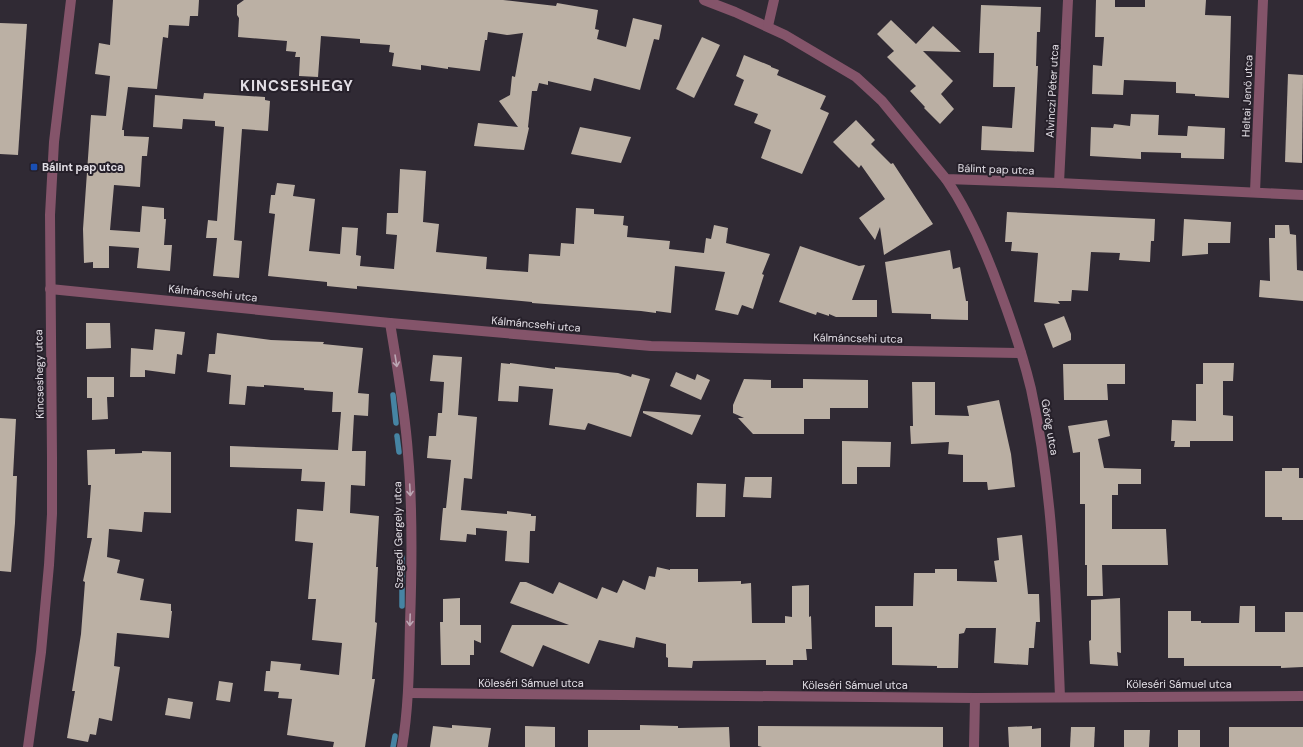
<svg xmlns="http://www.w3.org/2000/svg" width="1303" height="747" font-family="'DM Sans',sans-serif">
	<style>
		.lines { fill: none; stroke-linecap: round; stroke-linejoin: round }
		.stream { stroke: #4684a3; stroke-width: 5.5 }
		.building { fill: #bbb0a4 }
		.street { stroke: #84546a; stroke-width: 10 }
		.oneway { stroke: #bca7b4 }
		.transit-dot { fill: #1a4fb4; stroke: #26202a; stroke-width: 1.5 }
		.labels { text-anchor: middle; stroke-width: 4; stroke-linejoin: round; paint-order: stroke }
		.street-label { font-size: 11px; fill: #e2dee5; stroke: #26202a }
		.poi-label { font-size: 11px; font-weight: bold; fill: #e2dee5; stroke: #26202a; text-anchor: start }
		.district-label { font-size: 15px; font-weight: bold; letter-spacing: 1px; fill: #e2dee5; stroke: #26202a }
	</style>
	<rect width="100%" height="100%" fill="#302a34"/>
	<g class="lines">
		<g class="stream">
			<polyline points="393,395 396,423"/>
			<polyline points="397,436 399,452"/>
			<polyline points="402,557 402,564"/>
			<polyline points="402,606 402,572"/>
			<polyline points="393,747 395,736"/>
		</g>
	</g>
	<g class="building">
		<polygon points="113,0 199,0 198,16 190,16 189,26 169,25 168,38 163,37 157,89 128,87 122,130 124,130 124,136 149,137 147,156 142,156 140,187 114,185 110,230 140,232 142,206 164,208 164,219 166,219 164,245 172,245 170,271 137,268 139,248 109,246 109,268 93,268 93,262 84,263 83,229 91,115 106,116 110,76 95,74 99,43 110,45"/>
		<polygon points="244,0 503,0 556,6 557,3 598,10 595,29 599,30 597,39 626,47 633,18 662,25 659,40 654,39 640,90 594,78 591,91 548,81 548,85 539,83 537,91 532,91 528,127 529,128 524,150 474,146 478,123 518,127 499,101 510,95 512,76 515,77 523,33 507,35 488,32 487,40 485,40 480,71 448,67 448,69 421,65 421,70 392,66 394,53 389,52 390,45 360,43 360,39 321,36 318,77 299,76 300,57 295,57 296,52 286,51 287,41 238,37 239,18 237,15 237,5"/>
		<polygon points="1096,0 1115,0 1115,7 1145,7 1145,0 1206,0 1205,15 1231,16 1229,98 1195,96 1195,94 1176,93 1176,82 1124,80 1123,95 1092,94 1093,65 1102,66 1104,37 1095,37"/>
		<polygon points="981,5 1041,7 1040,32 1037,32 1036,66 1038,66 1034,152 981,150 982,126 1012,128 1015,87 993,87 994,53 979,53"/>
		<polygon points="891,20 916,44 933,26 961,52 923,51 953,81 941,94 954,109 940,124 924,108 925,107 910,91 916,86 887,57 894,51 877,34"/>
		<polygon points="0,23 27,24 18,155 0,154"/>
		<polygon points="702,37 720,45 694,98 676,89"/>
		<polygon points="744,55 771,66 771,67 779,70 777,75 826,96 820,109 829,113 802,174 761,158 771,130 754,123 758,114 734,105 744,80 736,76"/>
		<polygon points="1288,74 1303,75 1302,163 1285,162"/>
		<polygon points="204,93 265,97 265,100 270,101 268,131 242,129 234,240 242,241 239,278 213,276 217,238 206,238 208,220 217,221 224,127 215,126 215,121 183,119 182,129 153,127 155,95 203,99"/>
		<polygon points="1131,114 1159,115 1158,135 1187,136 1188,126 1225,128 1224,159 1181,158 1181,153 1141,152 1141,159 1090,156 1091,127 1113,128 1114,124 1130,126"/>
		<polygon points="856,120 875,140 871,144 891,164 893,163 933,224 884,255 880,227 875,240 859,218 885,199 861,165 859,168 833,142"/>
		<polygon points="580,127 631,137 621,163 571,154"/>
		<polygon points="400,169 426,171 423,222 439,224 436,252 487,257 486,269 528,272 529,254 560,256 561,243 574,244 576,208 594,209 594,214 624,216 623,225 628,226 627,237 670,241 669,249 704,253 706,238 711,239 714,225 728,228 726,243 770,254 762,274 764,275 753,309 742,305 738,315 715,310 725,272 675,266 671,313 656,311 656,313 641,311 532,303 532,302 357,286 357,289 327,286 327,282 268,276 275,214 269,213 271,195 275,195 277,183 295,185 293,196 315,199 309,251 340,254 342,227 358,228 356,255 361,256 360,266 394,269 397,235 386,234 387,213 398,213"/>
		<polygon points="1007,212 1155,219 1154,241 1151,241 1150,262 1119,260 1120,253 1091,252 1088,291 1072,290 1071,301 1058,301 1060,304 1034,302 1038,253 1011,251 1012,242 1005,242"/>
		<polygon points="1184,219 1231,222 1230,243 1208,243 1208,254 1182,256"/>
		<polygon points="1275,225 1289,225 1290,234 1296,235 1297,270 1303,271 1303,301 1259,297 1260,280 1270,281 1269,238 1275,238"/>
		<polygon points="800,246 859,266 865,265 852,300 877,300 877,317 836,317 829,314 829,316 817,312 816,315 779,302"/>
		<polygon points="950,250 953,269 960,267 966,301 968,301 968,320 931,319 931,314 892,313 885,262"/>
		<polygon points="1064,316 1071,334 1071,340 1053,348 1044,324"/>
		<polygon points="86,323 110,323 111,348 86,349"/>
		<polygon points="155,329 185,332 182,355 177,354 175,374 145,370 145,377 130,377 131,348 153,350"/>
		<polygon points="217,333 271,340 324,342 323,344 363,348 358,393 369,394 368,416 354,415 352,451 366,451 365,486 351,485 350,513 379,516 376,567 378,567 375,622 377,623 372,679 375,679 365,747 333,747 334,742 287,735 292,699 278,698 279,692 264,691 266,671 270,671 271,661 301,664 300,670 339,675 342,643 312,640 316,599 308,599 313,543 295,541 297,509 323,511 325,482 301,481 302,469 230,467 230,446 338,450 341,412 332,412 333,392 304,390 304,388 264,385 264,387 247,386 245,405 229,404 231,375 207,372 209,354 215,354"/>
		<polygon points="433,355 462,357 458,415 477,417 472,479 464,478 461,510 507,514 507,511 531,514 531,516 536,516 535,531 530,531 529,563 505,561 507,531 476,528 476,535 467,534 466,542 440,540 443,508 446,508 451,460 427,458 429,436 436,436 438,413 442,413 444,382 430,381"/>
		<polygon points="501,363 510,364 510,363 555,369 555,367 618,373 631,377 632,374 650,379 631,437 588,423 585,430 549,425 553,389 519,386 518,402 498,401"/>
		<polygon points="1203,363 1234,363 1233,381 1223,381 1223,415 1233,416 1233,441 1190,441 1190,447 1174,447 1175,441 1171,441 1172,420 1196,421 1196,384 1203,384"/>
		<polygon points="1063,364 1125,364 1125,384 1107,384 1108,400 1064,400"/>
		<polygon points="676,372 695,380 697,374 710,380 701,400 670,386"/>
		<polygon points="87,377 114,377 114,397 107,397 108,419 92,420 92,398 87,398"/>
		<polygon points="744,379 771,380 771,388 803,388 803,379 868,380 868,408 830,408 830,419 804,419 804,434 753,434 738,418 744,418 733,413 733,405"/>
		<polygon points="912,382 935,382 935,415 969,416 967,406 999,400 1011,454 1015,487 988,490 987,482 963,482 963,455 948,454 949,442 911,444 910,426 913,426"/>
		<polygon points="643,411 701,415 692,435 643,413"/>
		<polygon points="0,418 16,419 13,476 17,476 15,523 11,572 0,571"/>
		<polygon points="1107,420 1110,436 1098,439 1104,468 1141,469 1141,484 1118,484 1118,495 1112,495 1112,529 1166,529 1168,565 1102,565 1103,596 1087,596 1087,565 1085,565 1085,504 1080,504 1080,452 1073,453 1068,426"/>
		<polygon points="842,441 891,442 890,467 857,467 857,484 842,484"/>
		<polygon points="115,449 115,454 142,453 142,451 171,452 171,513 144,512 142,532 109,529 107,557 120,560 117,573 144,579 140,600 171,604 171,611 172,611 169,638 117,633 114,666 120,667 112,721 99,718 96,735 90,734 88,742 67,738 75,691 72,691 81,634 85,582 83,581 92,538 87,538 91,485 88,485 87,450"/>
		<polygon points="1282,468 1299,468 1299,478 1303,478 1303,520 1282,520 1282,517 1265,517 1265,471 1282,471"/>
		<polygon points="745,477 772,477 771,498 743,497"/>
		<polygon points="697,483 726,484 725,517 696,517"/>
		<polygon points="1022,535 1028,594 1039,594 1040,622 1036,622 1034,648 1029,648 1028,665 994,663 996,628 966,628 964,633 959,634 958,668 937,668 937,666 892,665 892,627 875,627 875,606 913,606 914,573 935,573 935,569 957,569 957,581 997,582 994,561 999,560 997,538"/>
		<polygon points="657,567 670,570 670,569 698,569 698,582 741,581 741,584 751,583 752,623 785,623 785,616 792,617 792,586 809,585 809,617 811,616 812,649 806,649 807,660 793,660 793,665 766,665 766,660 693,661 692,668 668,667 668,658 666,657 666,644 636,637 634,648 599,640 589,664 543,645 533,667 500,652 512,625 569,625 510,603 520,582 526,582 553,594 559,582 597,599 602,587 617,593 623,580 645,590 649,576 655,577"/>
		<polygon points="460,598 460,625 481,625 481,643 474,640 474,655 470,655 470,665 441,665 440,622 443,622 443,599"/>
		<polygon points="1120,598 1121,653 1117,652 1118,666 1090,664 1089,641 1091,640 1091,600"/>
		<polygon points="1240,606 1255,606 1255,632 1285,632 1285,612 1303,612 1303,667 1281,668 1281,666 1184,666 1184,658 1168,658 1168,611 1191,611 1191,621 1201,621 1201,623 1239,623"/>
		<polygon points="219,681 233,683 230,702 216,700"/>
		<polygon points="168,698 193,702 190,719 165,715"/>
		<polygon points="452,725 491,728 488,747 430,747 433,726 452,728"/>
		<polygon points="640,725 678,726 678,728 729,727 730,747 588,747 588,730 640,730"/>
		<polygon points="525,726 555,727 555,747 525,747"/>
		<polygon points="758,726 943,727 943,747 762,747 758,746"/>
		<polygon points="1032,726 1032,729 1041,728 1041,747 1009,747 1008,727"/>
		<polygon points="1071,727 1095,727 1094,747 1070,747"/>
		<rect x="1229" y="727" width="74" height="20"/>
		<polygon points="1124,730 1150,730 1149,747 1124,747"/>
		<rect x="1178" y="730" width="22" height="17"/>
	</g>
	<g class="lines">
		<g class="street">
			<polyline points="704,0 735,12 785,35 856,77 882,101 946,179 1059,183 1303,195"/>
			<polyline points="768,26 774,0"/>
			<path d="M946,179c24,35 40,73 54,112 12,32 23,65 31,98 22,101 25,205 29,308"/>
			<polyline points="1059,183 1068,0"/>
			<polyline points="1255,192 1263,0"/>
			<polyline points="50,289 390,323 651,346 739,348 1021,353"/>
			<path d="M390,323c7,43 15,87 18,131 5,57 4,113 2,169 -1,42 -1,83 -8,124"/>
			<polyline points="408,693 975,698 1303,696"/>
			<polyline points="28,747 41,652 49,565 52,514 52,457 50,215 54,142 71,0"/>
			<polyline points="974,747 975,698"/>
		</g>
	</g>
	<defs><path id="oneway-shaft" d="M-6 0H5M1.5-3L5.5 0L1.5 3" fill="none" stroke-width="1.6" stroke-linecap="round" stroke-linejoin="round"/></defs>
	<g class="oneway">
		<use href="#oneway-shaft" transform="translate(396 361) rotate(81)"/>
		<use href="#oneway-shaft" transform="translate(410 490) rotate(87)"/>
		<use href="#oneway-shaft" transform="translate(410 620) rotate(92)"/>
	</g>
	<rect class="transit-dot" x="30" y="163" width="8" height="8" rx="2"/>
	<g class="labels">
		<g class="street-label">
			<text transform="translate(1052 91) rotate(-87)" y="4">Alvinczi Péter utca</text>
			<text transform="translate(1247 96) rotate(-88)" y="4">Heltai Jenő utca</text>
			<text transform="translate(996 169) rotate(2)" y="4">Bálint pap utca</text>
			<text transform="translate(213 293) rotate(6)" y="4">Kálmáncsehi utca</text>
			<text transform="translate(536 324) rotate(5)" y="4">Kálmáncsehi utca</text>
			<text transform="translate(858 338) rotate(1)" y="4">Kálmáncsehi utca</text>
			<text transform="translate(39 374) rotate(-91)" y="4">Kincseshegy utca</text>
			<text transform="translate(1050 427) rotate(80)" y="4">Görög utca</text>
			<text transform="translate(398 535) rotate(-91)" y="4">Szegedi Gergely utca</text>
			<text x="531" y="687">Köleséri Sámuel utca</text>
			<text x="1179" y="688">Köleséri Sámuel utca</text>
			<text x="855" y="689">Köleséri Sámuel utca</text>
		</g>
		<g class="poi-label">
			<text x="42" y="171">Bálint pap utca</text>
		</g>
		<g class="district-label">
			<text x="297" y="91">KINCSESHEGY</text>
		</g>
	</g>
</svg>
